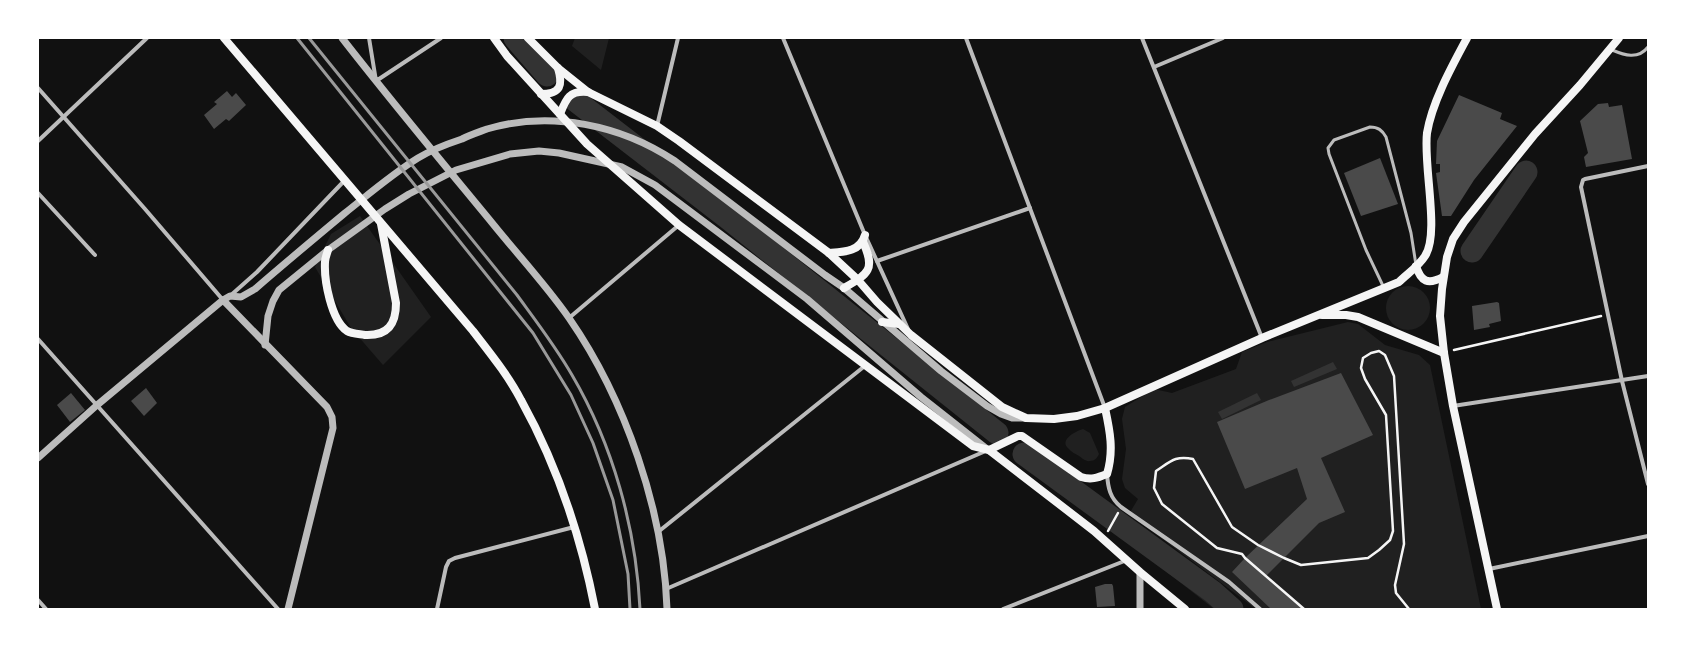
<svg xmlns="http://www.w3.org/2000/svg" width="1686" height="647" font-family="Karla,sans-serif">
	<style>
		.green { fill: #202020 }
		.water { fill: #333 }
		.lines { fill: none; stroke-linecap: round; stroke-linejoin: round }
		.river { stroke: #333; stroke-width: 23 }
		.building { fill: #4a4a4a }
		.path { stroke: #f5f5f5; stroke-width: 2.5 }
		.service { stroke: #bcbcbc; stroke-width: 3 }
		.minor { stroke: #bcbcbc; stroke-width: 4 }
		.tertiary { stroke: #bcbcbc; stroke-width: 7 }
		.secondary { stroke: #f5f5f5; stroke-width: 8 }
		.rail { stroke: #9a9a9a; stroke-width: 3 }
	</style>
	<rect width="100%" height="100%" fill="#111"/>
	<g class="green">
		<polygon points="575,38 609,38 601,70 572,46"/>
		<polygon points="360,216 431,317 383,365 351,328 315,267 331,234"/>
		<circle cx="1408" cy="308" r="22"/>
		<polygon points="1348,322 1358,324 1385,345 1419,355 1430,365 1481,609 1256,609 1129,514 1138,499 1125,488 1122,479 1126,449 1122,419 1125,407 1154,389 1172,393 1236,369 1242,352 1267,342"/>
		<path d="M1083,429l7,4 9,21c-2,4 -4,7 -9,7 -4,1 -8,-3 -11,-5 -3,-2 -8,-4 -10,-7 -11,-9 7,-18 14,-20z"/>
		<polygon points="1114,524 1226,609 1214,609 1111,528"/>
	</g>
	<g class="water">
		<polygon points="1333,362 1337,369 1294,387 1291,381"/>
		<polygon points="1257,393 1261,400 1222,419 1218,412"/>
	</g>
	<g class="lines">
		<g class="river">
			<polyline points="515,38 547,75"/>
			<polyline points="576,101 729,219 997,433"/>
			<polyline points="1472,251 1526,172"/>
			<polyline points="1024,454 1213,592 1232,609"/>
		</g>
	</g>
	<g class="building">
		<polygon points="227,91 232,97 236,93 246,105 229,121 226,119 214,129 204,115 217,104 214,102"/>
		<polygon points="1459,95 1502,113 1500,119 1517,126 1474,180 1451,216 1442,216 1436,173 1440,172 1440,164 1436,164 1437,141"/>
		<polygon points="1608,103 1609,107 1622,105 1632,159 1586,167 1584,157 1588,153 1580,121 1598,104"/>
		<polygon points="1380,158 1398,204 1361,216 1344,173"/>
		<polygon points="1497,302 1499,303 1501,321 1489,324 1490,327 1474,330 1472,306"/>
		<polygon points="1341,373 1373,435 1321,458 1345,512 1319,523 1266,576 1304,609 1271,609 1232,572 1245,558 1307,499 1297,468 1245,489 1217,422 1269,400"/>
		<polygon points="146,388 157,403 144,416 131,401"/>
		<polygon points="71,393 85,410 70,422 57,405"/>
		<polygon points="1105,584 1112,584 1113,586 1115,606 1097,607 1095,587"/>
	</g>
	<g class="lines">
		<g class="path">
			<polyline points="1454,350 1601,316"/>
			<polyline points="1108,531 1118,513"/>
			<path d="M1304,609l-59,-51 -3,-4 -25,-6 -55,-44 -8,-16 2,-17c14,-9 19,-16 37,-12l39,68 26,18 26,13 17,7 67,-7 11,-8 11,-10 3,-9 -7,-116 -21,-36 -4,-11 2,-10 8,-5 8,-2 6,4 9,21 10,168 -9,41 1,8 13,16"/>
		</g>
		<g class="service">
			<path d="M1612,50c12,5 26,10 36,-3"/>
			<path d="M1384,288l-18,-38 -37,-96 -1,-6 6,-8 36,-13c8,0 12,3 16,10l25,96 5,32"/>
		</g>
		<g class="minor">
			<polyline points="369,38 376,81 441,38"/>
			<polyline points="783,38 865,235 908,329"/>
			<polyline points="966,38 1105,408"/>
			<polyline points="1142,38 1262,338"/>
			<polyline points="1154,67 1223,38"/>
			<polyline points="38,88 145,209 223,300"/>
			<polyline points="657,126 678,38"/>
			<polyline points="38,141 147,38"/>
			<polyline points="1648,166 1585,179 1583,180 1581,187 1622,381 1648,484"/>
			<polyline points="38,193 95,255"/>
			<polyline points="877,261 1030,208"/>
			<polyline points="230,296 257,272 345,180"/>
			<polyline points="569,318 679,225"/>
			<polyline points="38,339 278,609"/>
			<polyline points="1453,406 1648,376"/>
			<path d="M1107,474c1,14 3,24 14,33l108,75 31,27"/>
			<polyline points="658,532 866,365"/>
			<polyline points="1489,569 1648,536"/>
			<polyline points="666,589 988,450"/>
			<polyline points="38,600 46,609"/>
			<polyline points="437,609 446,567 449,561 455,558 574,527"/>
			<polyline points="1003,609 1127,560"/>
		</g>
		<g class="tertiary">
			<path d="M342,38c49,63 100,124 151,186 25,31 53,61 76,94 56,81 95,193 98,291"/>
			<polyline points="223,300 327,407 332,417 333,428 288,609"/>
			<polyline points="265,345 268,316 273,301 279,290 328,250 385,209 409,194 456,170 510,154 539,151 559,153 622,167 655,185 807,299 921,397 987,449"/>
			<path d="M38,458l58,-52 127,-106 7,-4 11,1 14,-8c30,-26 60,-51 90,-76 24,-19 47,-39 73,-55 13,-8 29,-14 44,-19 8,-4 17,-7 25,-10 64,-19 134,-4 188,32l150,114 19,13 97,83 46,35 14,8 11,4h12"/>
			<polyline points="1140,572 1140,609"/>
		</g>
		<g class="secondary">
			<path d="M224,38l249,293c17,22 35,44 48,69 36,65 60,137 74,209"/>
			<polyline points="494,38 507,56 587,144 679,225 973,446 989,450 1094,531 1140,572 1185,609"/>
			<path d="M528,38l30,30 30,24 69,34 22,15 150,112 29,27 19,22 34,33 91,72 24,11 28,1 23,-3 28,-8 157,-70 137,-56c8,-8 20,-16 26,-26 15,-22 -2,-91 2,-123 5,-31 25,-67 40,-95"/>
			<path d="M541,94c20,0 22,-9 17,-26"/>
			<path d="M560,114c6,-15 9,-24 28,-22"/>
			<path d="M328,250c-1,4 -3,8 -3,12 -1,18 6,58 22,69 5,3 13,3 18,4 23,1 31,-11 31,-32l-15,-79"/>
			<path d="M829,253c15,-1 31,-1 36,-18"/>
			<path d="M1416,266c5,16 12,19 27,11"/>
			<path d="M844,288c24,-14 32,-18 19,-46"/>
			<polyline points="1322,315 1346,315 1358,317 1444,353"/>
			<polyline points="882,322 899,324"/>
			<path d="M989,450l29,-14h4l59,41c10,3 16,1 26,-3 7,-23 3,-43 -2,-66"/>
			<polyline points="1497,609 1453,406 1444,353 1440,316 1442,289 1447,257 1453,239 1464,222 1535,134 1580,85 1619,38"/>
		</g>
		<g class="rail">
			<polyline points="297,38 533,333 571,395 593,443 613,500 628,574 630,609"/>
			<path d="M309,38l208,257c19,26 39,52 55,80 41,70 64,153 68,234"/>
		</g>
	</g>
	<rect width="1686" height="647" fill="none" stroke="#ffffff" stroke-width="78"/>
</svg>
